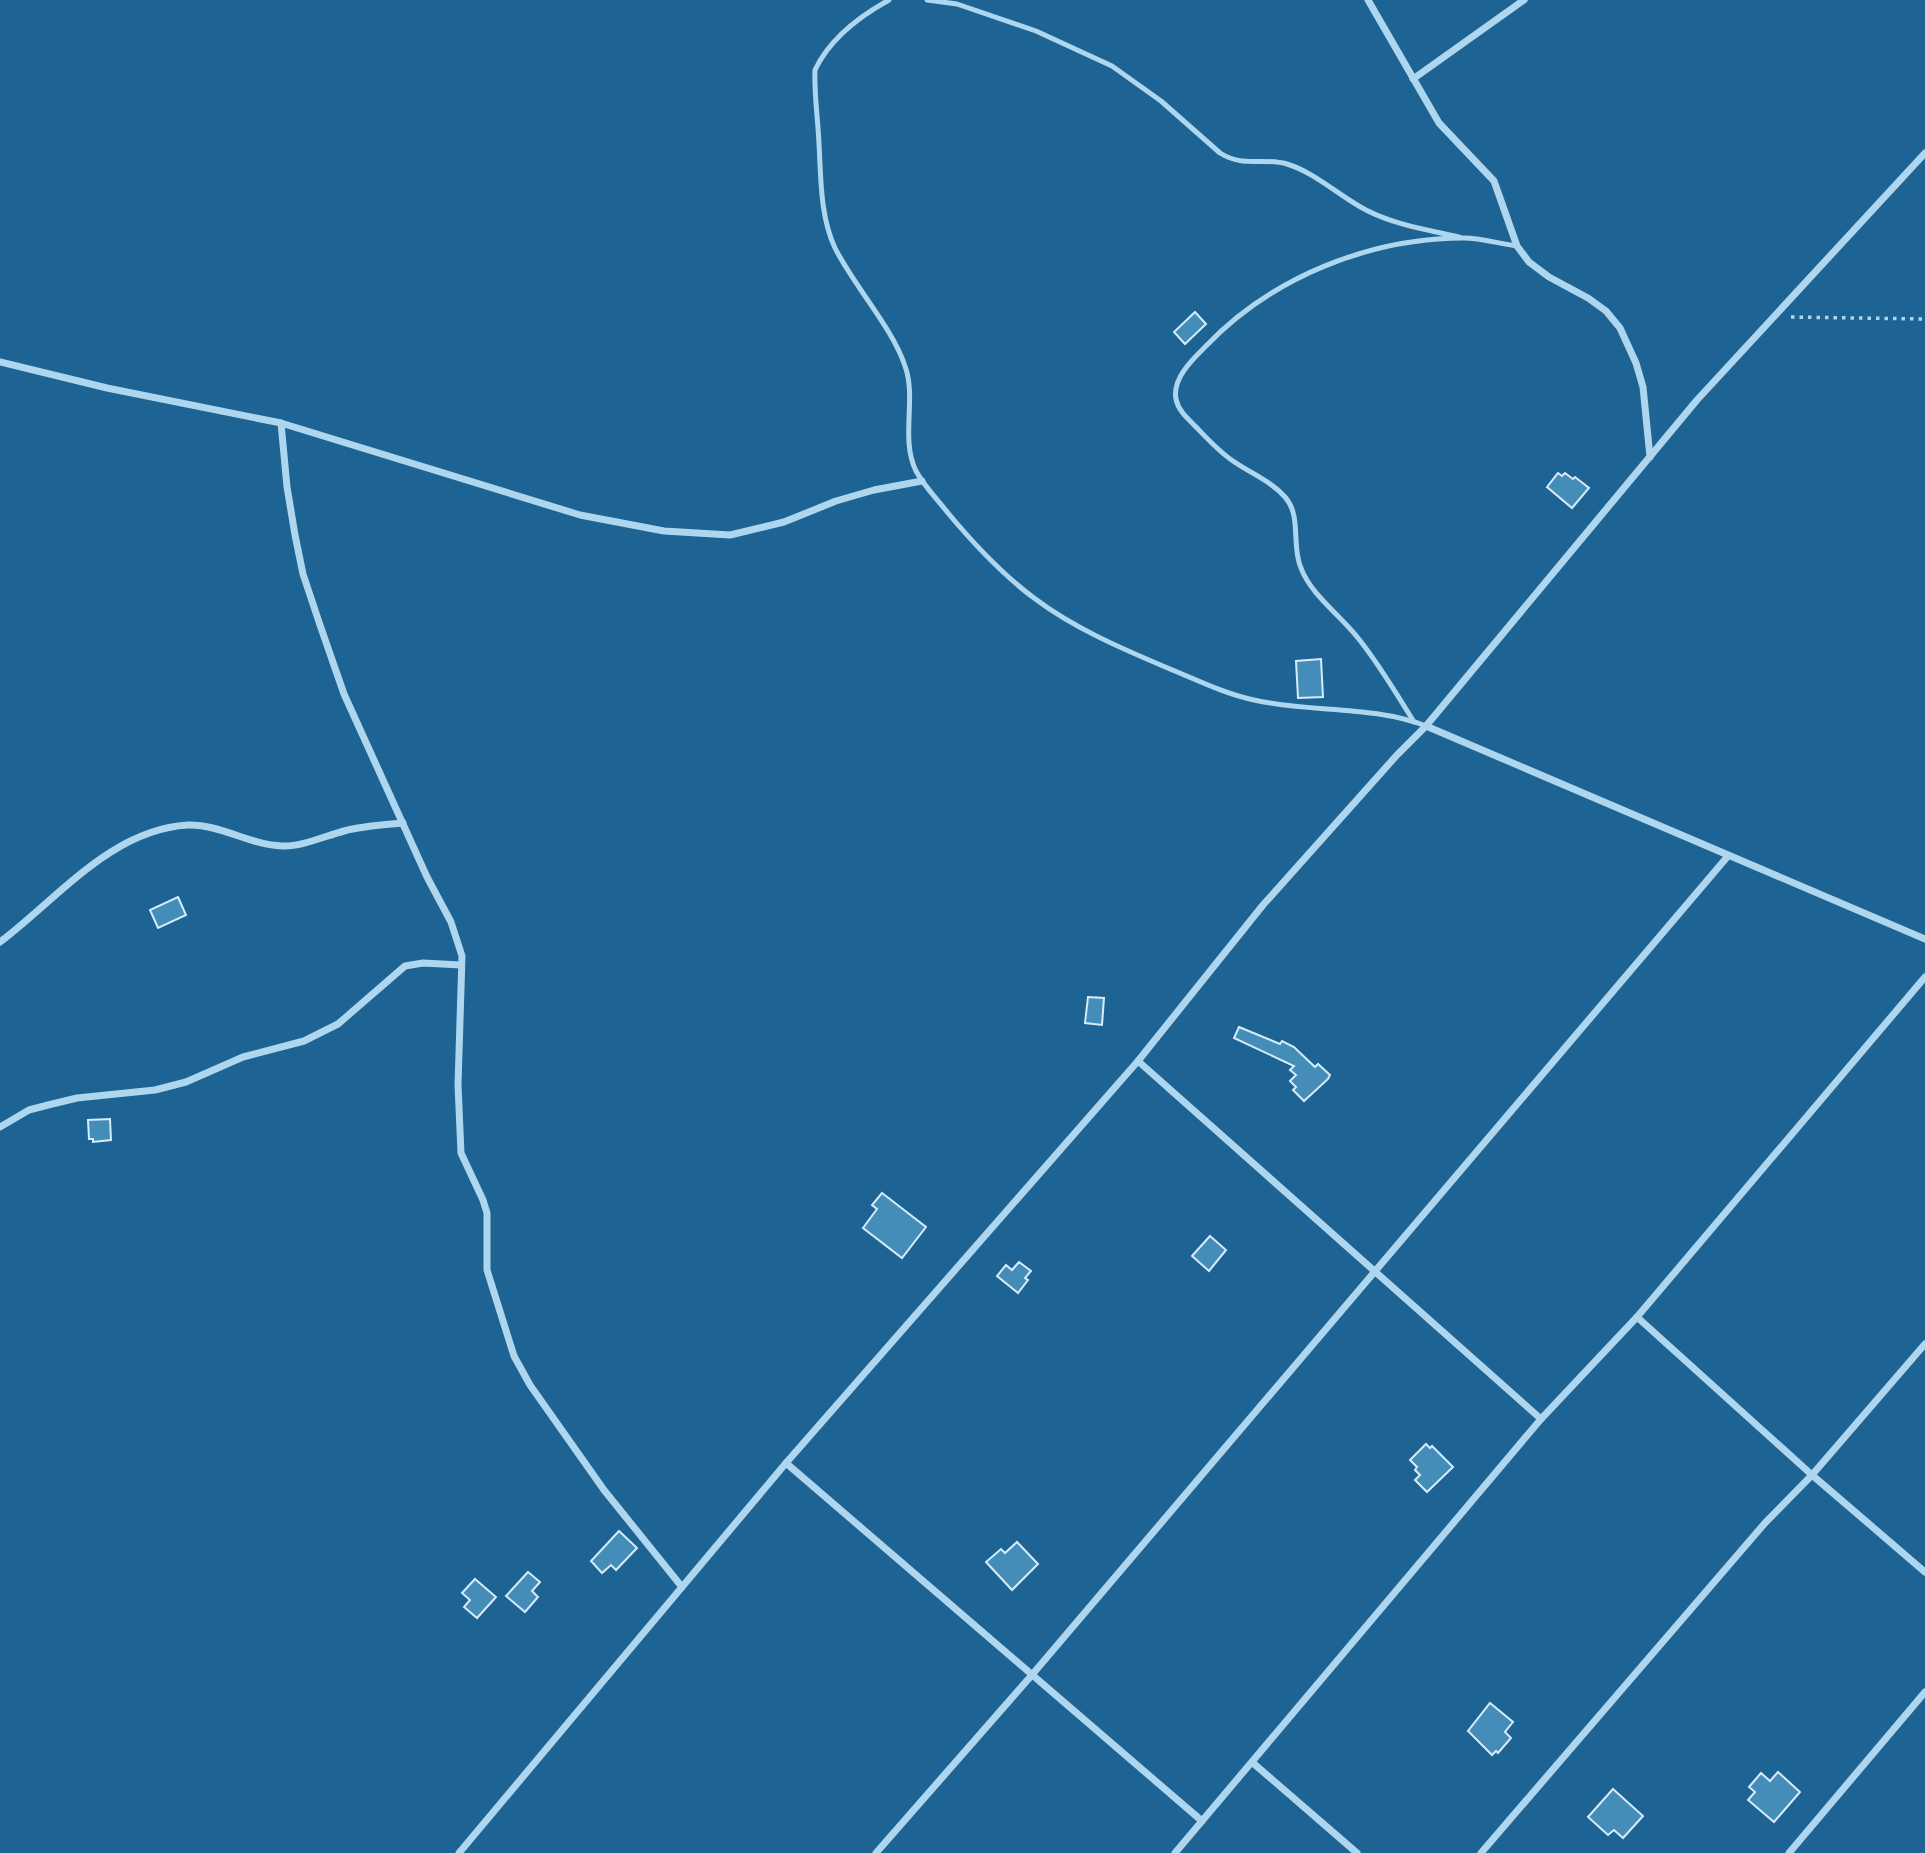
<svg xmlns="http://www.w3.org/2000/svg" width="1925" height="1853" font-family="Rubik,sans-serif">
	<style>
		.building { fill: #458db9; stroke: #d5ecfa; stroke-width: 2 }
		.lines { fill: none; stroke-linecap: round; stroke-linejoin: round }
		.path { stroke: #aed6ee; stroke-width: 3.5; stroke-dasharray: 3.5 5; stroke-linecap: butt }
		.service { stroke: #aed6ee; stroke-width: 5 }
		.minor { stroke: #aed6ee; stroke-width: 7 }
	</style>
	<rect width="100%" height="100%" fill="#1d6393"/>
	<g class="building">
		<polygon points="1195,312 1206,324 1185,344 1174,332"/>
		<polygon points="1558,473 1562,476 1565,473 1573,479 1575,477 1589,488 1572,508 1547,487"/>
		<polygon points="1321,659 1323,697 1298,698 1296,661"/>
		<polygon points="178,897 186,915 158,928 150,910"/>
		<polygon points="1088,997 1104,998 1102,1025 1085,1023"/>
		<polygon points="1239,1027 1280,1044 1282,1041 1294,1047 1315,1067 1318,1064 1330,1075 1328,1079 1304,1101 1293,1090 1296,1087 1290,1081 1296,1075 1290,1070 1294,1066 1234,1038"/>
		<polygon points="110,1119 111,1140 93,1142 93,1139 89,1139 88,1120"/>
		<polygon points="882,1193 926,1227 902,1258 863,1228 877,1209 872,1205"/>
		<polygon points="1210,1236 1226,1250 1209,1271 1192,1256"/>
		<polygon points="1019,1262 1031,1271 1025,1278 1028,1280 1018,1293 997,1276 1006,1265 1012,1270"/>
		<polygon points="1426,1444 1430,1448 1432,1446 1453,1467 1427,1492 1415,1480 1420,1475 1415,1470 1417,1467 1410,1460"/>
		<polygon points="619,1531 637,1548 616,1570 611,1565 602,1573 591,1561"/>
		<polygon points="1017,1542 1038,1564 1012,1590 986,1562 1001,1549 1005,1553"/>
		<polygon points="528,1572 540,1582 532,1591 538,1597 525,1612 506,1596"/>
		<polygon points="475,1579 496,1597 477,1618 464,1607 470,1600 462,1593"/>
		<polygon points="1490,1703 1513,1722 1505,1732 1511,1738 1498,1753 1496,1751 1492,1755 1468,1731"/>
		<polygon points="1778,1772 1800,1792 1774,1822 1748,1800 1755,1792 1749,1787 1761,1773 1770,1781"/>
		<polygon points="1613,1789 1643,1816 1623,1838 1614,1830 1608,1835 1588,1817"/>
	</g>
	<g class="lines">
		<polyline class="path" points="1791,317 1925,319"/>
		<g class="service">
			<path d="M889,0c-29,16 -60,40 -74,70 -1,25 3,49 4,74 2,34 1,72 16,104 19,38 57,79 70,118 12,33 -5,72 11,105 8,15 21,28 32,42 25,30 55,62 86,85 41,31 89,51 136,71 27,11 55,25 84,31 57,13 117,5 172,26"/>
			<path d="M927,0l30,4 79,27 76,35 49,35 59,52c24,15 42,4 67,11 27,8 54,33 79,46 29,15 62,20 93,27"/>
			<path d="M1414,722c-18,-29 -35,-58 -56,-84 -18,-23 -47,-43 -57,-70 -10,-22 1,-52 -16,-71 -14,-16 -35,-24 -52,-36 -15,-10 -27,-24 -39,-36 -7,-7 -16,-15 -18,-26 -4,-21 17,-40 30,-53 66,-69 164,-108 258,-108 17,0 36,6 53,8"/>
		</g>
		<g class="minor">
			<polyline points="1368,0 1439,123 1494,181 1517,246 1529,262 1549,277 1588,298 1606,311 1620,328 1636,363 1643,387 1650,457"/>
			<polyline points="1413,79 1524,0"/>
			<polyline points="0,362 107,388 281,423 580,515 664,531 730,535 784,522 836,501 874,490 922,481"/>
			<polyline points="281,423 287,487 295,535 303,574 320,625 344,694 427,877 451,922 462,956 458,1085 461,1153 483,1200 487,1213 487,1270 514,1356 530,1385 604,1490 682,1587"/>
			<polyline points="1426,726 1925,939"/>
			<path d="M0,942c57,-43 112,-113 188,-117 32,-1 62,20 94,21 19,1 43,-10 62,-15 19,-5 39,-6 59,-8"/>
			<polyline points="1138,1061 1541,1419"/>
			<polyline points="0,1127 29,1110 48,1105 77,1098 155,1090 186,1082 243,1057 304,1041 338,1024 405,966 423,963 461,965"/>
			<polyline points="1637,1317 1812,1475 1925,1572"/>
			<polyline points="786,1463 1202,1821"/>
			<polyline points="1253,1763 1357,1853"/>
			<polyline points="459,1853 786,1463 1138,1061 1263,905 1397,755 1426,726 1697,400 1925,153"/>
			<polyline points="876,1853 1031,1676 1728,856"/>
			<polyline points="1175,1853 1541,1419 1637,1317 1925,977"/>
			<polyline points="1481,1853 1765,1523 1812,1475 1925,1344"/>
			<polyline points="1789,1853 1925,1692"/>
		</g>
	</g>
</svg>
